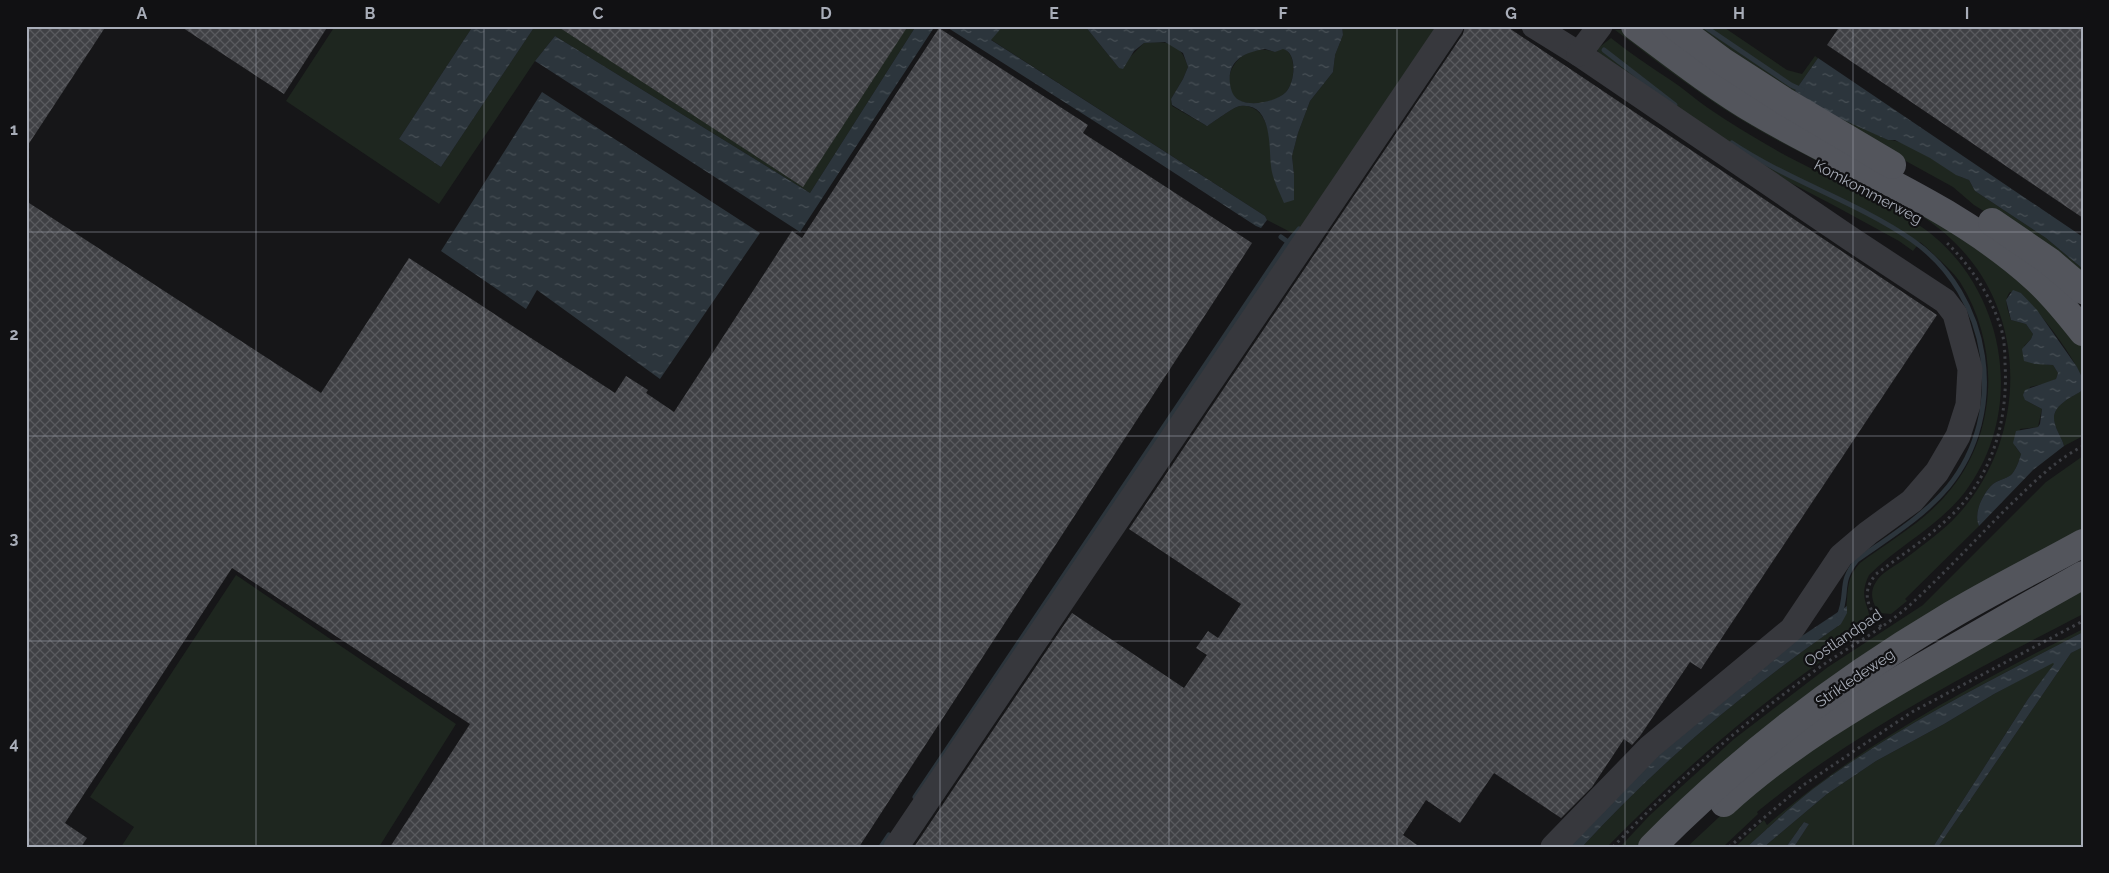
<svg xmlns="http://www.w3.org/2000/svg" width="2109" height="873" font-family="Raleway,sans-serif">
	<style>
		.grass { fill: #1e261f }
		.water { fill: url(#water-ripples); fill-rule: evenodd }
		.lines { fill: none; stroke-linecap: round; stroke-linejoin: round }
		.stream { stroke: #2c353c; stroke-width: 5 }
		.building { fill: url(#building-cross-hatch) }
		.path { stroke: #3d3f44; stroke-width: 3; stroke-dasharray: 2.5 4; stroke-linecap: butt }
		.minor { stroke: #37383d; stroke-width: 25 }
		.major { stroke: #53555c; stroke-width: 28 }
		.grid { fill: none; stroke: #a8adb8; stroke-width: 1; stroke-opacity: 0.55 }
		.labels { text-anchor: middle; stroke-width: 4.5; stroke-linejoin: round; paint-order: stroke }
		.street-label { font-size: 15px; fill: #a8adb8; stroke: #111113 }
		.neatline { fill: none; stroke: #a8adb8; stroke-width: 2 }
		.grid-label { font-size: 16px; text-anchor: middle; font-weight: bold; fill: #a8adb8 }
	</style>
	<defs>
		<pattern id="water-ripples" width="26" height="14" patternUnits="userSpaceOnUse" patternTransform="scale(1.25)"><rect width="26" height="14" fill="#2c353c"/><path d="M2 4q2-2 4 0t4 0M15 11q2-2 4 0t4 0" fill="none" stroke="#485056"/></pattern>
		<pattern id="building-cross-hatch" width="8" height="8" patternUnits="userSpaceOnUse" patternTransform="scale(1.25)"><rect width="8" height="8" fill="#404145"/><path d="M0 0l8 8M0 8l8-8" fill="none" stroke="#595a5e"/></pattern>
	</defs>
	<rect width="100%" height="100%" fill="#161618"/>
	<g class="grass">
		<polygon points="335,26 473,26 399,139 441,167 535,26 916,26 810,193 555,36 535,61 439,204 286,101"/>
		<path d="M1003,26h82l34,42 25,-25c24,-2 36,-1 44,24l-5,12 -12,20 1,7 35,20c7,-4 26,-19 33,-20 30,-3 32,39 31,60l23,9 -2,-19 6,-23 12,-32 23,-29 2,-17 8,-20 -1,-9h100l-142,211 -33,-17 -2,-4 -275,-177z"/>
		<path d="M1684,26h38l65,44 15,4 13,-18 3,2 -23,33 93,49c18,-1 54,26 71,36 3,2 7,2 10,4l6,11 71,47 37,31v14l-64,-50 -45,-28 -21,-18 -49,-27z"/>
		<path d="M1615,30h13l341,202 114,108v39c-15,-31 -39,-61 -62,-86l-11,-1c-7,8 -2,18 1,28l15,4 7,10 -2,5 -7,7 24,19h5l5,8 -2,6 -8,4 -18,4 -5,13 17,9 -4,18 -18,2 -5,17 6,8c-2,7 -5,16 -10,21 -5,4 -13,5 -18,9 -10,9 -20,29 -14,42l-74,73 2,2 -16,13 -11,-1c-8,-9 -11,-21 -4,-31 5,-9 17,-15 26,-21 17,-13 34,-25 50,-40 72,-72 80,-196 9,-272 -30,-33 -71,-52 -110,-71 -31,-16 -63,-31 -94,-49 -50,-28 -96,-65 -142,-99z"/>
		<path d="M1611,38c19,15 38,28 58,41 14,9 26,20 39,29 22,15 44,28 68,42 49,28 105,46 150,80 81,61 100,181 39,262 -27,35 -66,53 -96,83 -13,27 5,32 0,54 -97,62 -182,136 -262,218h-25c78,-85 165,-158 259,-223 12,-23 -1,-39 19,-61 31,-23 67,-43 91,-74 47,-58 49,-144 9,-207 -9,-13 -23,-24 -34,-35l-6,-5 -7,9 -14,-10 -64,-35 -92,-48 -143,-101 -3,-8z"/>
		<path d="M1282,48c16,5 13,34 4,44 -10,11 -30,13 -43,10 -29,-8 -11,-64 32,-50z"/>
		<path d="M2083,390v46l-19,10c-2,-8 -7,-14 -9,-22 -6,-18 16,-26 28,-34z"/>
		<polygon points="2083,456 2083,531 1945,608 1646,847 1620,847 1650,815 1734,739 1828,667 1923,605 2046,482"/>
		<polygon points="236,575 456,724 379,847 121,847 134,827 90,797"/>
		<path d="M2083,586v28c-112,58 -228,117 -326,198l1,2 -35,33h-36l61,-57 30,-23z"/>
		<path d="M2083,629v3c-92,48 -187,95 -270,157 -23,18 -44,38 -66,58h-12l29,-27 3,5c94,-81 205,-140 316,-196z"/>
		<polygon points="2083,647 2083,847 1938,847 2071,653"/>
		<polygon points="2053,662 2055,664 2028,699 1933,847 1794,847 1809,824 1804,822 1786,847 1764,847 1827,794 1876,761 1944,724 1994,694"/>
	</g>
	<g class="water">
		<polygon points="473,26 535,26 441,167 399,139"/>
		<polygon points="916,26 935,26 800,232 535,61 555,36 810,193"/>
		<polygon points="945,26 1003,26 991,40 1265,216 1267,220 1261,228 1256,226 1116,135"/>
		<path d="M1085,26h257l1,9 -8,20 -2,17 -23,29 -12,32 -6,23 2,19v25l-10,3c-5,-12 -12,-25 -13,-37 -2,-21 1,-64 -31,-60 -7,1 -26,16 -33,20l-35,-21 -1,-6 12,-20 5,-12 -5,-14 -18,-11 -21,1 -10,8 -11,18 -4,-1zM1265,49l10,3 8,-3c15,4 12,33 3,43 -10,10 -35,15 -47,8 -6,-3 -8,-10 -9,-16 -3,-23 14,-32 35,-35z"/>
		<polygon points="1818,58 2083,237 2083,269 2046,238 1975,191 1969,180 1956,175 1930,158 1895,140 1888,140 1828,113 1795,91"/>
		<polygon points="542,92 760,233 660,379 537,290 526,309 441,251"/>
		<path d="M2013,290l8,3 16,17 40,57 6,12v11c-12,8 -34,16 -28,34 2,8 7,14 9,22l-31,24 -54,56c-6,-13 4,-33 14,-42 5,-4 13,-5 18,-9 5,-5 8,-14 10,-21l-8,-11 3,-12 22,-4 2,-3 2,-15 -17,-9 -2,-5 2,-5 31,-11 2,-6 -5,-8 -18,-1 -11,-3 -2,-12 9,-10 2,-5 -7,-10 -15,-4 -5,-20z"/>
		<path d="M1847,606v7l-6,11c-94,65 -181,138 -259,223h-16l64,-68 172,-143z"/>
		<path d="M2083,632v15l-12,6 -133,194h-5l95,-148 26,-35 -1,-1 -59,31 -50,30 -68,37 -49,33 -63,53h-17c22,-20 43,-40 66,-58 83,-62 178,-109 270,-157z"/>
		<polygon points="1804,822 1809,824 1794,847 1786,847"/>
	</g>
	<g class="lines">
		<g class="stream">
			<polyline points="1704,26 1791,85 1802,90"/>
			<polyline points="1604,50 1675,105"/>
			<path d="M1732,143c57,38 125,59 180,97 79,55 97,172 36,247 -25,30 -60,51 -91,73 -19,23 -8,32 -18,56"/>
			<polyline points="1281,237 1288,242"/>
			<polyline points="915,797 1288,242 1299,229"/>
			<polyline points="881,847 889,835"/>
		</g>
	</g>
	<g class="building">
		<polygon points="26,26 106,26 26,148"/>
		<polygon points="180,26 328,26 284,94"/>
		<polygon points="557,26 908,26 803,187"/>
		<polygon points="1465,26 1506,26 1937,315 1701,669 1690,662 1640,736 1632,745 1624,739 1592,787 1561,818 1494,773 1460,823 1426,800 1403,835 1420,847 914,847 1072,613 1184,688 1207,655 1196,648 1208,631 1218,638 1241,604 1129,529 1463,34"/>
		<polygon points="1840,26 2083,26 2083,218 1827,45"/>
		<polygon points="939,28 1088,125 1083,133 1252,243 859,847 390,847 470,724 232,568 65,823 87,838 81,847 26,847 26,201 321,393 409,258 615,393 626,376 648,390 646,393 674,412 792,231 802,238"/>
	</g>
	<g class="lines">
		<g class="path">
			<path d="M1881,627c-11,-20 -22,-32 -5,-53 30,-22 64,-44 88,-72 32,-39 44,-89 41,-139 0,-13 -1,-28 -6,-41 -11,-31 -31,-59 -54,-81"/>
			<path d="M1613,847c61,-64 126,-120 196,-172 33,-25 71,-43 102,-71 33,-30 64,-64 96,-96 24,-23 47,-47 76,-62"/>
			<polyline points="1729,847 1802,786 1912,712 2083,621"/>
		</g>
		<g class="minor">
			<polyline points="1534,26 1579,54 1848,237 1945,301 1955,314 1970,369 1968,405 1958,436 1937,472 1912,501 1868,533 1841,556 1792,629 1650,747 1553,847"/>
			<polyline points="1579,54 1600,26"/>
			<polyline points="896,847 1451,26"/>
		</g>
		<g class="major">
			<path d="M1635,26c40,30 81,62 124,87 94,55 194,91 276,165 18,16 33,35 48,54"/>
			<polyline points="1675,26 1722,61 1784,101 1892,165"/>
			<polyline points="1992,222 2049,261 2083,290"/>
			<path d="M1724,803c62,-57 137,-101 210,-143 50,-29 99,-57 149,-85"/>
			<path d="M1652,847c87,-88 185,-164 291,-227 46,-28 93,-51 140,-77"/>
		</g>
	</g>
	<path class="grid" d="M256,26v821M484,26v821M712,26v821M940,26v821M1169,26v821M1397,26v821M1625,26v821M1853,26v821M26,232h2057M26,436h2057M26,641h2057"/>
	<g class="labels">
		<g class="street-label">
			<text transform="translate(1868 192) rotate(28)" y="5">Komkommerweg</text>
			<text transform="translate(1843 638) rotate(-34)" y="5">Oostlandpad</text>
			<text transform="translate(1855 678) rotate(-34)" y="5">Strikledeweg</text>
		</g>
	</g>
	<rect width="2109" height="873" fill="none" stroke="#111113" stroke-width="55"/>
	<rect x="28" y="28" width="2054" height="818" class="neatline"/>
	<g class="grid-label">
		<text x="142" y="19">A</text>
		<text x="370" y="19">B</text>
		<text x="598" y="19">C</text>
		<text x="826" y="19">D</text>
		<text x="1054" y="19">E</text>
		<text x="1283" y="19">F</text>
		<text x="1511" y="19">G</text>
		<text x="1739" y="19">H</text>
		<text x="1967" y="19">I</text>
		<text x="14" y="135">1</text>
		<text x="14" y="340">2</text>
		<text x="14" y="544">3</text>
		<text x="14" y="749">4</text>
	</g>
</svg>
